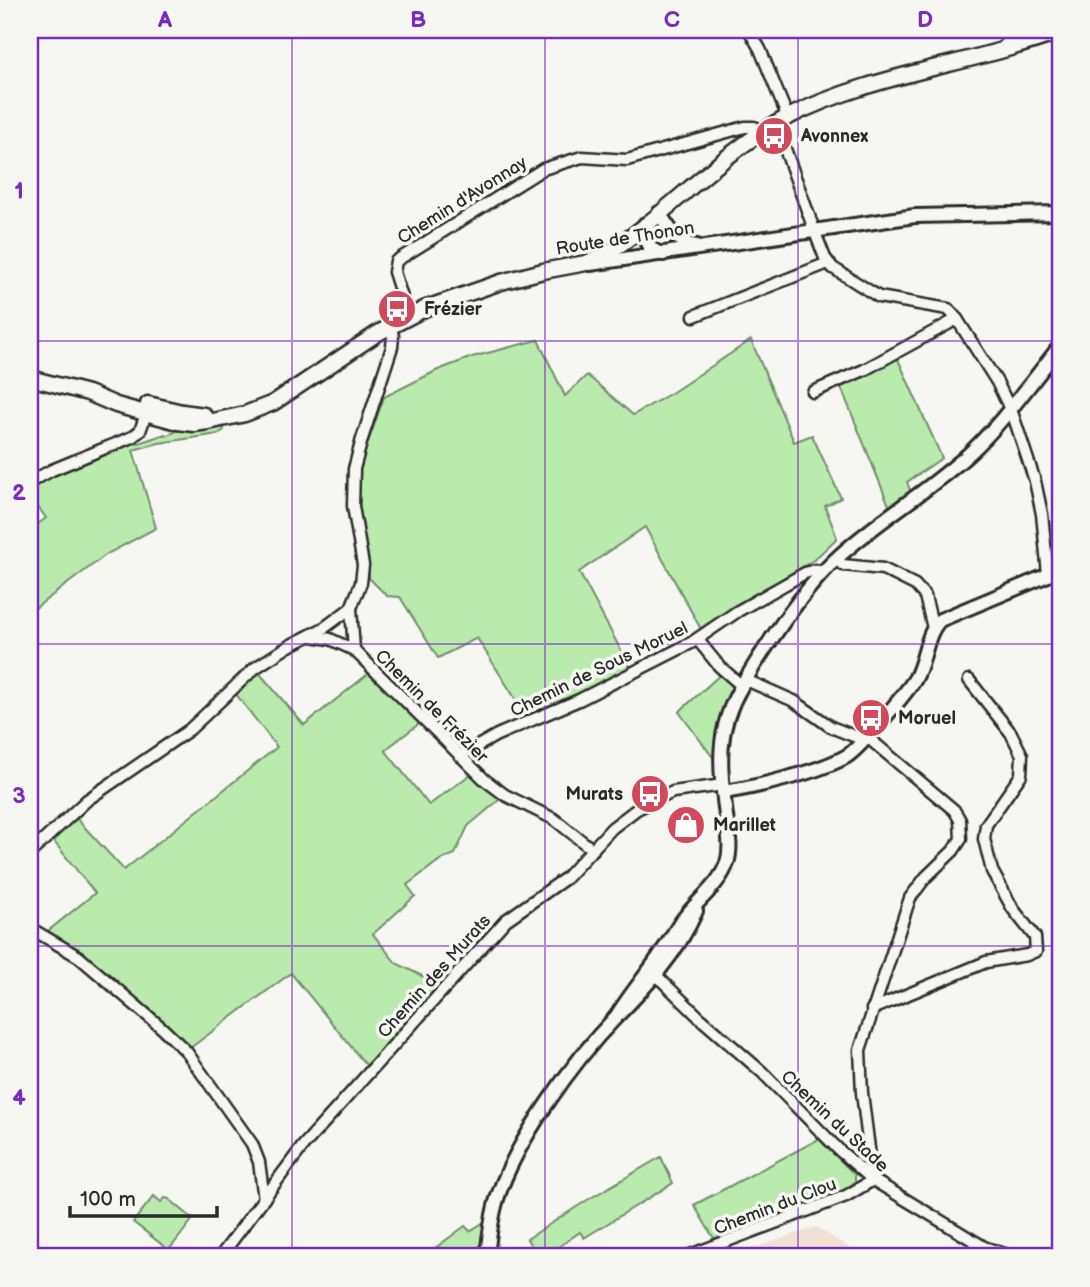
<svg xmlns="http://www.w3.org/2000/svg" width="1090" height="1287" font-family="'Balsamiq Sans',sans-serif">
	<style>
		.built { fill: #efe2d5 }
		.green { fill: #b9ecac; stroke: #728c6c; stroke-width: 2 }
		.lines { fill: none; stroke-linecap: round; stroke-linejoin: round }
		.minor-casing { stroke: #2b2b2b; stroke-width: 15 }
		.tertiary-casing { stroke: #2b2b2b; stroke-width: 18 }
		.secondary-casing { stroke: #2b2b2b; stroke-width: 19 }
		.minor { stroke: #f6f6f2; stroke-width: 10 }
		.tertiary { stroke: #f6f6f2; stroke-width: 12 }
		.secondary { stroke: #f6f6f2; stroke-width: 14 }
		.grid { fill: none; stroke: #7b2cbf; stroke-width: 2; stroke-opacity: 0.55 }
		.labels { text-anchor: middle; stroke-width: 7; stroke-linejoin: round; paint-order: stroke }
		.poi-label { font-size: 18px; font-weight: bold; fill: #2b2b2b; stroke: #f6f6f2; text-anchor: start }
		.street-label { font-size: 18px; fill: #2b2b2b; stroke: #f6f6f2 }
		.neatline { fill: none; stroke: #7b2cbf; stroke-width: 2.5 }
		.grid-label { font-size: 23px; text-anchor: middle; font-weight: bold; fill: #7b2cbf }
	</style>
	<rect width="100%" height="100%" fill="#f6f6f2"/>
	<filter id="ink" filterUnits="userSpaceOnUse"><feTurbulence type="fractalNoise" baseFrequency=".0143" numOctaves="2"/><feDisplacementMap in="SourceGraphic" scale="14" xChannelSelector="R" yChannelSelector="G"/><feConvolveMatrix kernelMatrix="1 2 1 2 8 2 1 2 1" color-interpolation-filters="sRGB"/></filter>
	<g filter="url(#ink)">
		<polygon class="built" points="817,1227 854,1251 851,1257 735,1257 734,1254"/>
		<g class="green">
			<path d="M538,340l27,56 22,-21 46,40 40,-23 78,-52 43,102 18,-7 29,63 -16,8 12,32 -22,21 -113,72 -57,-104 -66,45 52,97 -104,48 -50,-79 -39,20 -38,-61 -13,-1 -18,-18c1,-37 -16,-73 -10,-110l25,-71 54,-27 34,-13z"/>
			<polygon points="897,357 942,458 907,482 911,493 890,508 840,385"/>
			<polygon points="223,425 224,430 218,434 159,443 133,450 156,528 107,554 30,612 30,530 46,518 30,496 30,487 64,469 130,442 136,444 165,434 166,436 183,428"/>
			<polygon points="255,668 304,725 373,670 424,720 385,750 429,805 475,771 505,795 468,826 455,854 440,860 407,885 415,896 373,934 396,963 444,987 370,1070 291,973 186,1051 162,1028 43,935 95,893 52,839 76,818 124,870 277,747 232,689"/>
			<path d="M722,673l13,13c-11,25 -21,45 -20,74l-36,-48z"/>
			<polygon points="819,1139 855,1175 855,1182 846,1189 847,1192 718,1239 713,1237 694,1205"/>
			<polygon points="661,1157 673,1183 584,1238 580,1232 544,1257 538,1257 527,1239 589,1199"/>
			<polygon points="154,1196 161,1202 165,1198 169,1199 193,1219 169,1250 133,1222"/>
			<polygon points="484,1222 479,1257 423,1257 465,1226 470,1231"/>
		</g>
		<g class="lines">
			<defs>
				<g id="minor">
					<polyline points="749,30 760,49 788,118"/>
					<polyline points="1000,50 1019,30"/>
					<polyline points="776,124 816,235 825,258 833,268 879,297 948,309 957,319 997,382 1013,415 1035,481 1042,514 1048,574"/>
					<polyline points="408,316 394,272 396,261 543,169 582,157 627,160 745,127 754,127 765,131"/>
					<polyline points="694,316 828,263"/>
					<polyline points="390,326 393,336 392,347 362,439 354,469 353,506 363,565 361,583 351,608 354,650 485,780 505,795 554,819 593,850"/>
					<polyline points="813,392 864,370 957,319"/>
					<polyline points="30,482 52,470 132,437 140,431 148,408"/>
					<polyline points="836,559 843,565 883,569 915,585 925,596 933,628"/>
					<polyline points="312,636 330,639 354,650"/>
					<polyline points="697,639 719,666 742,686"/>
					<polyline points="746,680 794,701 831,727 864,740"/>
					<polyline points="866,736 954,810 960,820 961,839 953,851 926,877 910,898 860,1050 862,1093 873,1180"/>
					<polyline points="460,756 497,735 579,700 691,643 738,611 805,573 815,570 823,572"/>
					<polyline points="30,853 87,800 189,730 255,668 289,646 324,628 351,608"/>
					<polyline points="30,928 79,957 162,1028 186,1051 252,1144 259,1162 264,1199"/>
					<polyline points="657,976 700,1018 762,1072 839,1150 873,1180 984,1247 1014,1257"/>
					<polyline points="872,1009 986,962 1027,955 1036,951 1035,937 1013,909 992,871 984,839 986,825 1021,775 1022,755 1011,733 969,680"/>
					<polyline points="30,1255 31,1257"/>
					<polyline points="220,1257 303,1146 506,920 566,878 612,828 637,809 673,792 723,785"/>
					<polyline points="685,1257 846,1196 873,1180"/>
					<polyline points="971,1257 977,1243"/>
				</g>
				<g id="tertiary">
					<path d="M659,213c11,16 18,31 38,33"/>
					<path d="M645,224c-3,15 2,26 18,30"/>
					<polyline points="590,264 915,216 1060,213"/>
					<path d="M723,792c31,-4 99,-21 124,-36 13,-8 60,-64 68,-77 11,-19 10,-44 25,-59l120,-50"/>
					<path d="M616,1017c14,-23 31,-42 46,-65 8,-11 14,-24 23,-35 13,-17 35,-33 42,-54 5,-15 1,-32 -1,-47 -6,-49 -11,-85 15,-129 23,-39 61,-96 94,-127 42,-40 95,-69 137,-109 33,-32 60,-69 88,-105"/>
					<path d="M487,1257c2,-19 4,-39 10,-58 18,-57 77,-139 119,-182 32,-33 61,-63 80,-106"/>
				</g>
				<g id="secondary">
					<path d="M30,378l58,15 28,12 62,17 16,2 14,-2 37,-8 28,-11 105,-70 48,-25 75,-26 42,-11 43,-8 17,-7c65,-41 115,-102 183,-138 86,-44 184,-53 274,-86"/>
					<polyline points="148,404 182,412 204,415"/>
				</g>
			</defs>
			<use href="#minor" class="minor-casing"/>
			<use href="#tertiary" class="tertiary-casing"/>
			<use href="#secondary" class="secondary-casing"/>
			<use href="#minor" class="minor"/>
			<use href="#tertiary" class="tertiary"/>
			<use href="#secondary" class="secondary"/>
		</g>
	</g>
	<path class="grid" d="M292,30v1227M545,30v1227M798,30v1227M30,341h1030M30,644h1030M30,946h1030"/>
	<defs>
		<symbol id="bus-disc" viewBox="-11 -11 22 22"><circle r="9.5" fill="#d1495b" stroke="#f6f6f2"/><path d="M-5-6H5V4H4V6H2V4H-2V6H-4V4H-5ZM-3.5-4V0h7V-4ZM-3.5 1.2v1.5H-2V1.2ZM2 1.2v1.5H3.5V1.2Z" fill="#fff"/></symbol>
		<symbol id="shop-disc" viewBox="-11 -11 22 22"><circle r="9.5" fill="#d1495b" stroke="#f6f6f2"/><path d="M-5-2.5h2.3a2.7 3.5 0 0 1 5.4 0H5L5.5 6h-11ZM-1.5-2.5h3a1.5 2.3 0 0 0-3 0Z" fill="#fff"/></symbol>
	</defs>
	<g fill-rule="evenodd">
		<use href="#bus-disc" x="752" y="114" width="44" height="44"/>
		<use href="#bus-disc" x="375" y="287" width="44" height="44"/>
		<use href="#bus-disc" x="849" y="696" width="44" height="44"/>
		<use href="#bus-disc" x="628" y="772" width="44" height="44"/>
		<use href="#shop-disc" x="664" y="803" width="44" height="44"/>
	</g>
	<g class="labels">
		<g class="poi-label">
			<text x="801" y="142">Avonnex</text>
			<text x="424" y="315">Frézier</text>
			<text x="898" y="724">Moruel</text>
			<text x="623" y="800" text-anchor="end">Murats</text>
			<text x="713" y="831">Marillet</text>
		</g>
		<g class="street-label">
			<text transform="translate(462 200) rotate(-32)" y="6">Chemin d'Avonnay</text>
			<text transform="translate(625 238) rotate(-9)" y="6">Route de Thonon</text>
			<text transform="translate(599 669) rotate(-26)" y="6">Chemin de Sous Moruel</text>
			<text transform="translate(432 706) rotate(45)" y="6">Chemin de Frézier</text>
			<text transform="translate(434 976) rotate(-48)" y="6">Chemin des Murats</text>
			<text transform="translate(835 1121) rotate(43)" y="6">Chemin du Stade</text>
			<text transform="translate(775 1206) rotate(-21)" y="6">Chemin du Clou</text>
		</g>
	</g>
	<rect width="1090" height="1287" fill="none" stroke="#f6f6f2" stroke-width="77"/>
	<path d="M70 1206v10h147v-10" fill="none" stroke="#2b2b2b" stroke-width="3.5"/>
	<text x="80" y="1206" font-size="21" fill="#2b2b2b" stroke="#f6f6f2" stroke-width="5" paint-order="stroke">100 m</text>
	<rect x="38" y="38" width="1014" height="1210" class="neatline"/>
	<g class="grid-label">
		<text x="165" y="27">A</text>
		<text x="418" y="27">B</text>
		<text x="672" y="27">C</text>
		<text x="925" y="27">D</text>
		<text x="19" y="198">1</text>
		<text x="19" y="500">2</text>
		<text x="19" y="803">3</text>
		<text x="19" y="1105">4</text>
	</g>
</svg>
